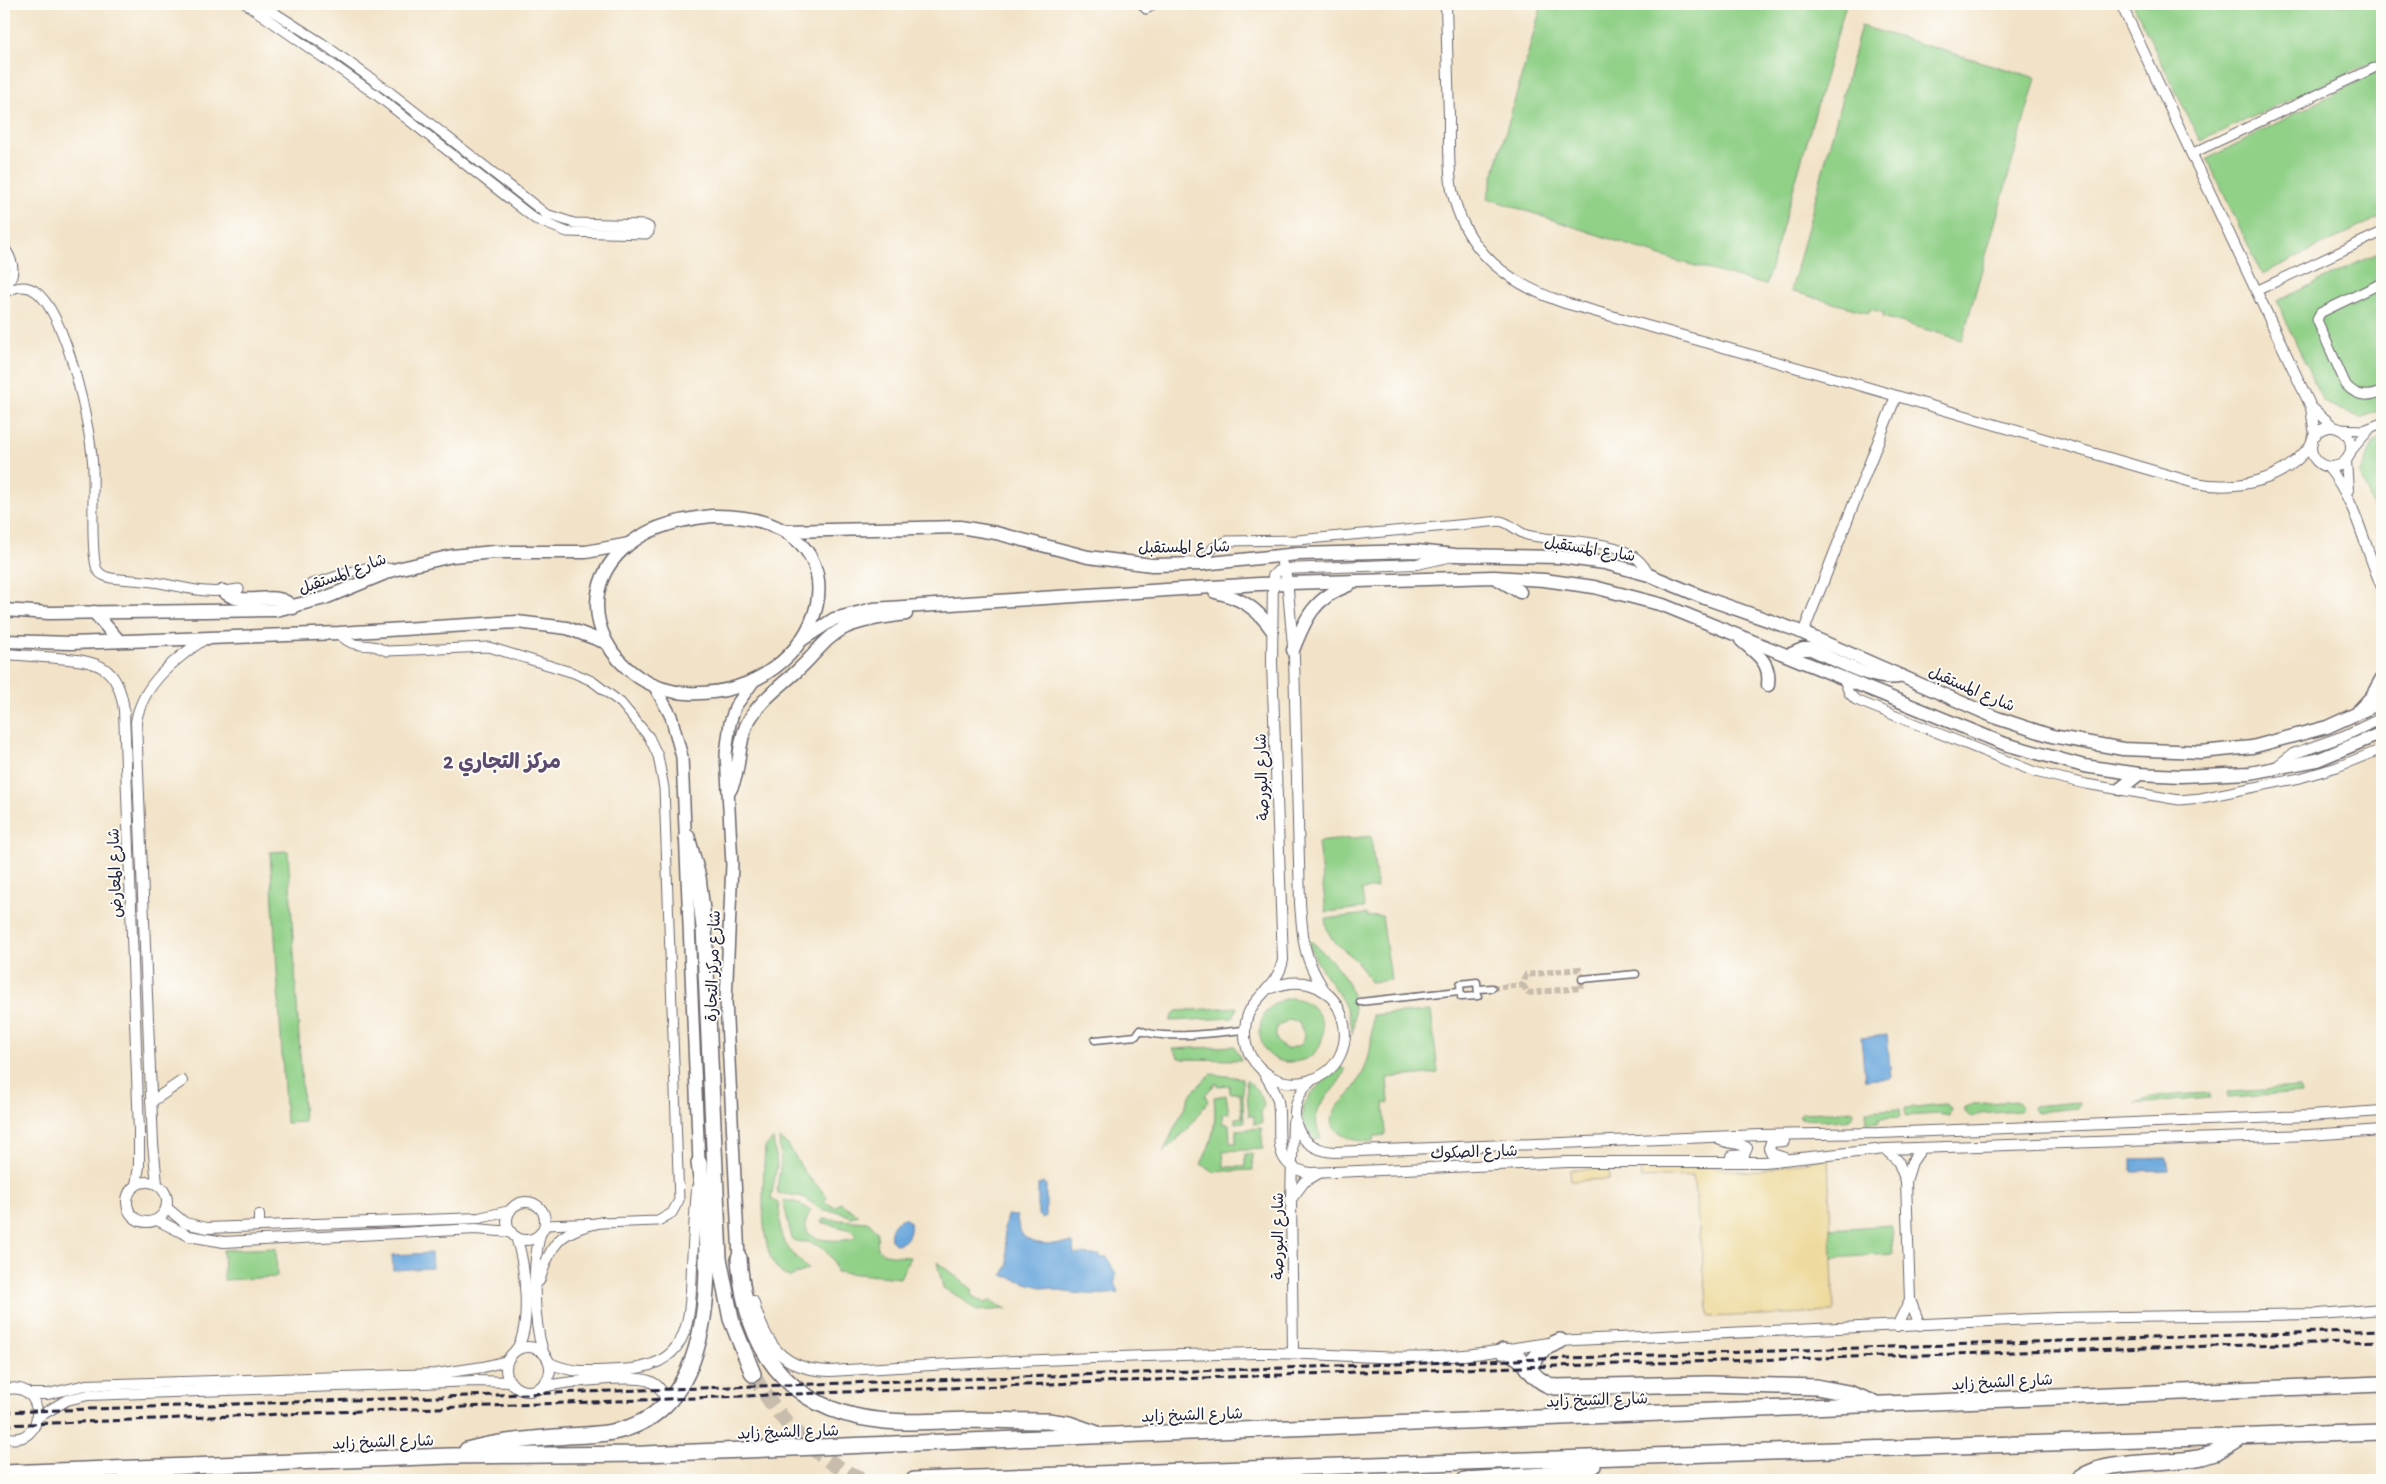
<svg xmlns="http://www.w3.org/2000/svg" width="2386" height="1484" font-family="'Gochi Hand','Playpen Sans Arabic',sans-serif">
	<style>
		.green { fill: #90d087; stroke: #597961; fill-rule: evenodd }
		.sand { fill: #eeda9e; stroke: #887e6c }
		.water { fill: #6ca8dd; stroke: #47658c }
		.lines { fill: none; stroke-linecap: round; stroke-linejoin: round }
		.pedestrian-tunnel { stroke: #c8bcac; stroke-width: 6; stroke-dasharray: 6 3; stroke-linecap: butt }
		.minor-tunnel { stroke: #c8bcac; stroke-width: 9; stroke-dasharray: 9 4.5; stroke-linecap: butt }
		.motorway-tunnel { stroke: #c8bcac; stroke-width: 15; stroke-dasharray: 15 8; stroke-linecap: butt }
		.pedestrian-casing { stroke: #6b666c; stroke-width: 9 }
		.minor-casing { stroke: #6b666c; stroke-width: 11 }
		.tertiary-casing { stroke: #6b666c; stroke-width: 12 }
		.secondary-casing { stroke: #6b666c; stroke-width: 14 }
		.primary-casing { stroke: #6b666c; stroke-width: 15 }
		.motorway-casing { stroke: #6b666c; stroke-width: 18 }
		.pedestrian { stroke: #fff; stroke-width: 6 }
		.minor { stroke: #fff; stroke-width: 9 }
		.tertiary { stroke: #fff; stroke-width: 10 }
		.secondary { stroke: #fff; stroke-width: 11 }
		.primary { stroke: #fff; stroke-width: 12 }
		.motorway { stroke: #fff; stroke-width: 15 }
		.rail { stroke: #22223b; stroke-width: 3; stroke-dasharray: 8 4; stroke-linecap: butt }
		.labels { text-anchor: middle; stroke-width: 4; stroke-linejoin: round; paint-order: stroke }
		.street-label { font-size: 16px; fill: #22223b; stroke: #fdfcf7 }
		.district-label { font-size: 21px; font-weight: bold; fill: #5c4b6f; stroke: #fdfcf7 }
	</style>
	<rect width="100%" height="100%" fill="#fdfcf7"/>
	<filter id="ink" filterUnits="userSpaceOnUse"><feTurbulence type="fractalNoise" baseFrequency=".02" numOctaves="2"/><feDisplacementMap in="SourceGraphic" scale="10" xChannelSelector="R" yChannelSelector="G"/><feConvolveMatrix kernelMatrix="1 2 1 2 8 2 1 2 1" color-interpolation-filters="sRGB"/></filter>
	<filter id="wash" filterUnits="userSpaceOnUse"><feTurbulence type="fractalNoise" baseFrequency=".0096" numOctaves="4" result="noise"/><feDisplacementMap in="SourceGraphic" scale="20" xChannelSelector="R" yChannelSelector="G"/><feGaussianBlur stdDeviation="1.12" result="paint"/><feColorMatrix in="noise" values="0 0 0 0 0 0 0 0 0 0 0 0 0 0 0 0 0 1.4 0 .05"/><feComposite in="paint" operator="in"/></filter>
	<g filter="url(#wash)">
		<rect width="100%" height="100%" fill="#f2e3c8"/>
		<g class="green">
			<polygon points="1542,4 1846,4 1766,285 1673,260 1487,198"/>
			<polygon points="2133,4 2382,4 2382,216 2262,274 2207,159 2376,72 2370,63 2200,141"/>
			<polygon points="1861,26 2036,78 1962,340 1883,317 1884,313 1870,309 1869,313 1791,291"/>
			<polygon points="2382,251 2382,424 2376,411 2361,418 2323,402 2277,301"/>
			<polygon points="2382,437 2382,527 2360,475 2374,441"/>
			<polygon points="1371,836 1377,888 1362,890 1364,908 1326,912 1318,842"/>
			<polygon points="288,851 304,1122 286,1123 270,852"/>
			<path d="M1367,914v3l15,-1 9,64 -21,2c-4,-7 -7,-14 -13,-20 -15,-17 -29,-18 -32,-43z"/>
			<path d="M1310,941c6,3 10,9 15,13 25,25 34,45 27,81 0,-38 -34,-58 -43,-93z"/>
			<path d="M1291,998c42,4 43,62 1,64 -40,3 -45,-58 -1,-64zM1290,1019l9,4 6,13 -4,9 -14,4c-10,-4 -14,-13 -9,-23z"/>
			<polygon points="1237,1007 1233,1018 1170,1021 1173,1014 1177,1011"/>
			<path d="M1431,1011l7,62 -51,5 2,25 -5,1 2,31 -11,1 -3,6c-15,0 -49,-7 -38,-30 3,-6 10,-12 15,-17 6,-8 12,-18 16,-27 7,-17 7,-35 7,-53z"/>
			<polygon points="1235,1046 1241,1060 1183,1059 1178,1057 1173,1049"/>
			<path d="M1341,1067l4,3c-10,27 -40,33 -24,68l-5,2c-34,-30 2,-54 25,-73z"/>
			<polygon points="1211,1074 1242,1078 1244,1122 1235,1123 1235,1118 1242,1117 1240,1093 1230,1093 1229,1085 1218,1086 1216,1083 1205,1095 1208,1101 1187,1130 1163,1152 1192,1092"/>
			<path d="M1246,1080c8,6 18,16 18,27l-3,3 1,13 -8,1v-8h-5z"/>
			<polygon points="2300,1088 2302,1093 2228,1098 2228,1092"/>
			<path d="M2210,1093v5l-75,6c9,-9 60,-10 75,-11z"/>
			<path d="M1226,1095l3,18 -7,1 1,10h6l1,19h6v-13l25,-2 2,21 -40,2 1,16h21v-13h7l1,16 -39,2 -13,-8c12,-24 16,-40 13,-67z"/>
			<polygon points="2018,1101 2022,1106 2019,1111 1980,1114 1972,1118 1965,1112 1965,1107 1973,1104"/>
			<polygon points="2079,1102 2079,1106 2077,1108 2036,1112 2033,1109 2033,1106"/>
			<polygon points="1945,1104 1951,1108 1949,1116 1938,1114 1906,1116 1905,1108"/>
			<polygon points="1900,1109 1901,1117 1879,1118 1879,1122 1867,1123 1866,1111"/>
			<polygon points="1854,1111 1852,1117 1846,1121 1801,1119 1799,1116 1801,1113"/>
			<path d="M773,1139l4,26 -6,34 7,4c3,12 1,21 3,31 3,13 18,26 27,35l-18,8c-36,-8 -26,-101 -25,-130z"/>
			<polygon points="779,1139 788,1145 805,1173 828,1197 824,1201 835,1208 840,1203 859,1215 850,1217 841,1212 824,1211 803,1197 778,1193 777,1189 781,1161"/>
			<path d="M783,1200l12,2 16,8c-20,33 22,32 42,29l3,-4 -2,-4 -33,-9 2,-3 46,3c22,20 -13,32 41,35l-10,21 -64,-6c-1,-13 -12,-26 -25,-29 -7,-3 -12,1 -19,-4z"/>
			<polygon points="1891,1225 1893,1254 1832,1258 1831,1229"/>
			<polygon points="276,1248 277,1277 224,1280 223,1250"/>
			<polygon points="937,1262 973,1290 971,1295 984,1303 990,1301 1007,1309 977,1311 961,1298 943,1288"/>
		</g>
		<g class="sand">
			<polygon points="1828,1158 1834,1312 1709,1317 1693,1176 1641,1178 1640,1167 1704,1166 1748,1172"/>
			<polygon points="1609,1168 1609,1179 1571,1181 1570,1170"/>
		</g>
		<g class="water">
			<polygon points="1887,1035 1891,1078 1865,1080 1861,1038"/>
			<polygon points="2166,1158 2168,1170 2132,1171 2132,1159"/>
			<polygon points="1043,1182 1046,1185 1046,1216 1042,1219 1038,1215 1038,1185"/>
			<path d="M1007,1215l10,1c1,35 32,27 56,27l1,11 26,1 1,3 6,-1 9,17 -1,8 4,11c-40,5 -78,-4 -116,-18l5,-11 -4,-35z"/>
			<path d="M904,1218l6,4c2,11 -3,22 -15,22l-4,-4c-2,-10 3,-20 13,-22z"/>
			<polygon points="431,1253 432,1268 393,1270 392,1255"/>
		</g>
	</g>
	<g filter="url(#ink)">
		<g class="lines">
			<polyline class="pedestrian-tunnel" points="1492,988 1523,985 1526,975 1579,969 1582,979 1581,988 1528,993 1523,985"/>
			<polyline class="minor-tunnel" points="2374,68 2382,64"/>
			<path class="motorway-tunnel" d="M753,1374c26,47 61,83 109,106"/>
			<defs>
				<g id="pedestrian">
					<polyline points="1582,979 1636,974"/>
					<polygon points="1477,982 1478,996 1461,997 1460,984"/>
					<polyline points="1479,989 1492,988"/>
					<polyline points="1360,1002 1459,991"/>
					<path d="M1095,1040l41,-4 4,-6c21,11 79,2 105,0"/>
				</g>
				<g id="minor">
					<polyline points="246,4 375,94 535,219 567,232 646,234 649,232 649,227 645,225 574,223 546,214 390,92 322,43 261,4"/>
					<polyline points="1142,4 1146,9 1150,7 1152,4"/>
					<polyline points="2191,154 2374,68"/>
					<path d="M4,247c10,14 14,28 0,41"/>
					<path d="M2382,283l-58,28 -4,2 -3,7 29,65c11,12 22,13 36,6"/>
					<polyline points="2256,291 2382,232"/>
					<path d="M4,293c10,-6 21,-9 31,-2 32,22 57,140 58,179 1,17 -3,91 5,101 3,4 8,6 13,7 14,2 28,2 42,4 17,2 35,8 52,9 11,1 23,0 34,-2"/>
					<polyline points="2338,429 2364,430 2382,423"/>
					<polyline points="2351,451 2370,429"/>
					<path d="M1202,564l11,-16 14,-7 71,-1 202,-19c11,2 17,11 27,14 37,9 105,-1 122,40"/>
					<path d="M311,584c25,-5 59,-25 82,-14"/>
					<path d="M339,633c9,12 18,12 33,13 5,0 10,4 15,5l102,-4 85,26 18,8 29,22 28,34 9,19 6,32 15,412 -7,13 -14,8 -113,4"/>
					<polyline points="1843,677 1849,693 1856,700 2035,772 2086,784 2179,800 2201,798 2300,778 2337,767 2382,749"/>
				</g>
				<g id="tertiary">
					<path d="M1446,4c1,38 2,76 3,114 0,24 -1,49 3,72 13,62 57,94 113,113l294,82 336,98c44,8 90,-2 117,-40"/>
					<polyline points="2121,4 2311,407 2315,436"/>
					<polyline points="2312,408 2334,427"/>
					<circle cx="2331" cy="447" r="20"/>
					<polyline points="2346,461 2348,490"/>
					<path d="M2328,467c29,35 36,80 54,120"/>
					<path d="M1282,564l5,15 7,78 6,246c3,38 3,54 24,87"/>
					<polyline points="1803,633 1896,396"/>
					<path d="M4,654c18,1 36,3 53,4 41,3 61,7 67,52l15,422v34l-3,19"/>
					<polyline points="2272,770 2293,754 2344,736 2382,718"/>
					<path d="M1271,988c76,-30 102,77 36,93 -12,3 -26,2 -37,-5 -15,-10 -26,-25 -25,-44 0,-36 31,-38 38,-72l-11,-297 1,-87 5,-5 7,-2 132,-5 36,-8"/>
					<path d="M1262,1070c6,10 13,19 16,31 5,32 -10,66 33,72l257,-11h196l121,-13 424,-14 73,-5"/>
					<path d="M1313,1079c-31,26 -21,70 21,73l426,-17 119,-2 430,-17 73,-5"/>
					<polyline points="151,1102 182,1081"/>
					<path d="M1718,1139c9,5 22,3 29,9l-3,7 -12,1"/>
					<polyline points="1784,1141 1771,1142 1769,1148 1772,1154 1785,1158"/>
					<polyline points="1885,1149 1898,1161 1906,1181"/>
					<circle cx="147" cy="1202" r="20"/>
					<path d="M157,1184l-4,-40 -17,-422c6,-38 40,-64 70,-84"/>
					<polyline points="1292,1198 1304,1182 1319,1173"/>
					<circle cx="526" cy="1221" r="19"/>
					<polyline points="167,1208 185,1223 207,1228 479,1218 510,1211"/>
					<polyline points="259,1215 259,1225"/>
					<polyline points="157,1220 189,1236 224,1242 476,1229 511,1232"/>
					<path d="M540,1234c-8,34 -7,85 3,118"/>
					<path d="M539,1281c14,-41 20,-49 63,-59"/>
					<path d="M753,1301c13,43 28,69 77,70 142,-9 284,-15 426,-18 65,-1 130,8 196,3 41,-2 82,-13 123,-16l482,-22 262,-4 63,-5"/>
					<polyline points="1920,1325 1910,1300 1906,1181 1912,1162 1921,1149"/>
					<polyline points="1897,1326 1910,1300"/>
					<circle cx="528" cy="1369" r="22"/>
					<path d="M515,1351c18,-22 10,-88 1,-114"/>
					<polyline points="1293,1353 1291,1199 1293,1122"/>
					<path d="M550,1363c22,11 44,8 68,7 72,-2 72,-46 74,-104 1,-26 3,-51 5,-77"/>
					<path d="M541,1388c15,-6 94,-13 108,-7 11,4 16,14 17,24"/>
					<path d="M4,1390c43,-13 45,59 0,47"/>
					<polyline points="29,1394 48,1394 86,1385 436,1374 483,1367 507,1361"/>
					<polyline points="38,1417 67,1400 88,1395 476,1381 510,1382"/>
				</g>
				<g id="secondary">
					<polyline points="655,687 671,716 682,757 699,1163"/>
					<polyline points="739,1258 726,1001 732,864 726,754 730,723 735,707 753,682"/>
				</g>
				<g id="primary">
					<path d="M712,516c172,-3 115,184 -25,177 -71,-3 -123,-87 -65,-143 23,-22 59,-31 90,-34z"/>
					<polyline points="786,531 960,527 996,533 1088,557 1152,565 1202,564 1298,554 1416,551 1455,555 1560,557 1605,563 1649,575 1705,598 1796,630 1997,718 2052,736 2123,749 2201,752 2252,747 2327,727 2382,702"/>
					<polyline points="1496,578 1520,592"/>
					<path d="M223,591c23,20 53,-5 70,17"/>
					<path d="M1215,592c26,6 42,16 57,38"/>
					<polyline points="4,610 49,613 276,610 325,598 393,570 452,556 494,552 586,552 629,544"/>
					<polyline points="94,612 119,641"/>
					<path d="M1741,640c16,15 30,21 27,45"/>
					<polyline points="4,641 71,643 183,639 339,633 517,622 567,628 607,643"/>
					<polyline points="800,641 834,619 873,609 1259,584 1494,577 1544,580 1594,587 1663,605 2005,744 2084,766 2139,774 2181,776 2250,773 2317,760 2382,733"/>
					<path d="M1293,650c13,-33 21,-52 56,-65"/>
					<path d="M1789,655l14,-6h8c25,11 65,35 91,27"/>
					<polyline points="2359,710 2372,696 2382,678"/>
					<polyline points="2120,789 2139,774"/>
					<path d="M729,792c12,-20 8,-45 17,-66 12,-25 33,-38 52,-56 17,-15 27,-33 48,-43 19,-8 40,-10 60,-13"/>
				</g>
				<g id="motorway">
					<polyline points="687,837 698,877 704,927 719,1258 731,1319 753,1374"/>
					<path d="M739,1258c6,87 45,151 138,162 30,4 61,1 91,0 27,0 53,1 80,1l21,3 26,9"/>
					<path d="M1503,1351c25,4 25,30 52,36l154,-3 107,3 32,6 26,10"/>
					<polyline points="1527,1368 1544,1348 1560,1341"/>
					<path d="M467,1450c33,-9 67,-11 101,-14 17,-1 36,-1 53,-6 103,-27 90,-185 78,-267"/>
					<polyline points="4,1473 449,1456 644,1454 2382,1384"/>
					<polyline points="914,1480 2382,1432"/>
					<polyline points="1465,1480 1544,1475 1593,1466"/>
					<path d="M2078,1480c25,-22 90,-15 124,-23l13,-4 23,-14"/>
				</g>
			</defs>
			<use href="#pedestrian" class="pedestrian-casing"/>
			<use href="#minor" class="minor-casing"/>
			<use href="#tertiary" class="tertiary-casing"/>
			<use href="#secondary" class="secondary-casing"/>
			<use href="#primary" class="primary-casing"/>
			<use href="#motorway" class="motorway-casing"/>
			<use href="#pedestrian" class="pedestrian"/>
			<use href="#minor" class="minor"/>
			<use href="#tertiary" class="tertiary"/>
			<use href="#secondary" class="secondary"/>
			<use href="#primary" class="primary"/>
			<use href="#motorway" class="motorway"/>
			<g class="rail">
				<polyline points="4,1412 2382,1330"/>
				<polyline points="4,1425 1357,1372 2382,1341"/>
			</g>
		</g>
	</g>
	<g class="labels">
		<g class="street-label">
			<text transform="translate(1184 546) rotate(-1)" y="6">شارع المستقبل</text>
			<text transform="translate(1590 548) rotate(9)" y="6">شارع المستقبل</text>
			<text transform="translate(342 573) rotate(-20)" y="6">شارع المستقبل</text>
			<text transform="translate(1972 688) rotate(23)" y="6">شارع المستقبل</text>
			<text transform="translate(1261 777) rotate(-92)" y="6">شارع البورصة</text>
			<text transform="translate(114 873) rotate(-92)" y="6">شارع المعارض</text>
			<text transform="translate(712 966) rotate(-88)" y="6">شارع مركز التجارة</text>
			<text transform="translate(1474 1151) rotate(-2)" y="6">شارع الصكوك</text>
			<text transform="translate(1277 1236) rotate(-90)" y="6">شارع البورصة</text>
			<text transform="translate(2002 1381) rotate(-3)" y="6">شارع الشيخ زايد</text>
			<text transform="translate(1597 1399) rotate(-2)" y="6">شارع الشيخ زايد</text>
			<text transform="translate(1192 1414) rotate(-2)" y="6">شارع الشيخ زايد</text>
			<text transform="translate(788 1431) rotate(-2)" y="6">شارع الشيخ زايد</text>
			<text transform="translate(383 1441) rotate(-2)" y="6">شارع الشيخ زايد</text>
		</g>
		<g class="district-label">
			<text x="502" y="768">مركز التجاري 2</text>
		</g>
	</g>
	<rect width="2386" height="1484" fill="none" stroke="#fdfcf7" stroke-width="20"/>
</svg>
